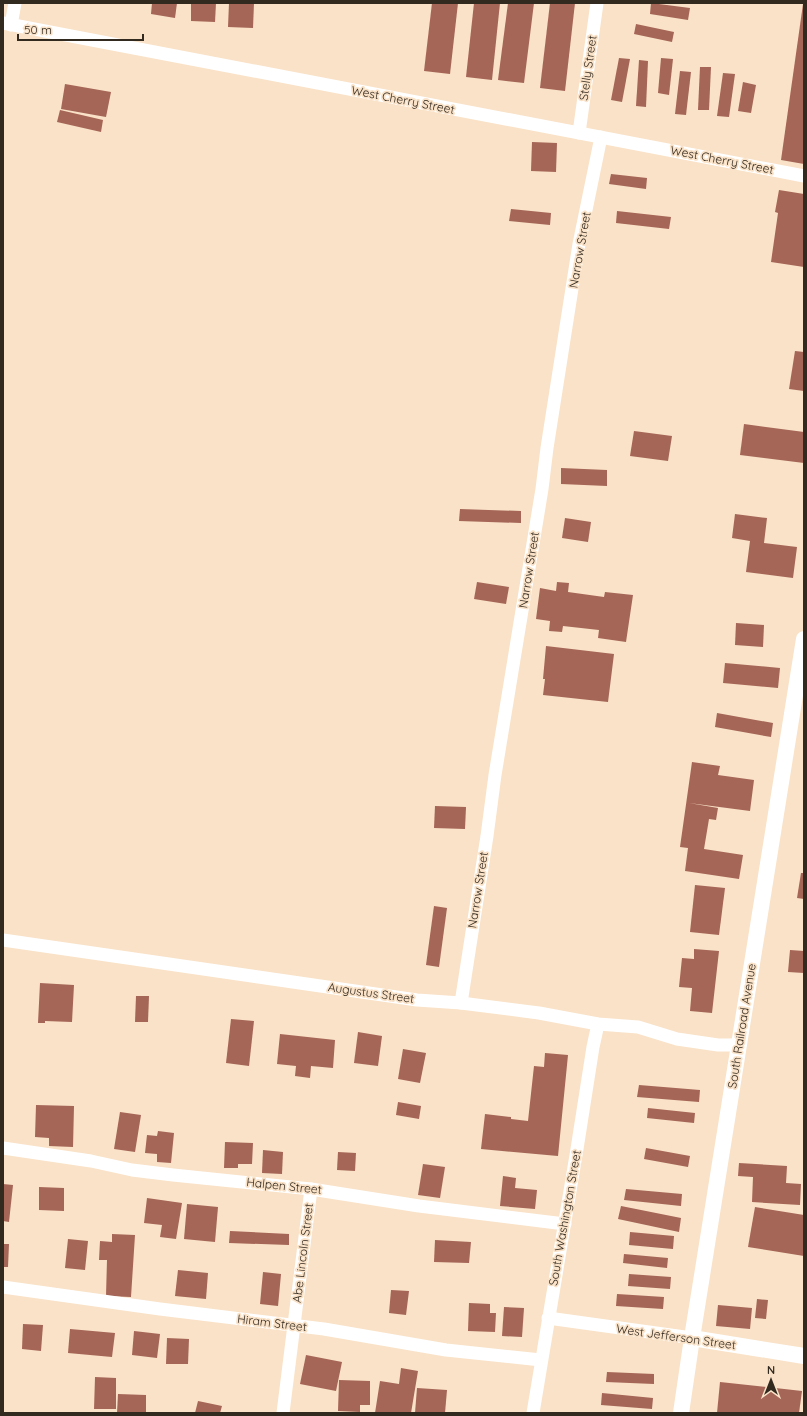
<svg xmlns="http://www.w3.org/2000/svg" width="807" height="1416" font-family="Quicksand,sans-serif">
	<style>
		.building { fill: #a56557 }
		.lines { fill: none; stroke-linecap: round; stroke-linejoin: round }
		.minor { stroke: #fff; stroke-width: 13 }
		.tertiary { stroke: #fff; stroke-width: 16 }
		.labels { text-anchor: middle; stroke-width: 3.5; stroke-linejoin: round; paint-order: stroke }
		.street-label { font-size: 12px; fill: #32291f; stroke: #f9e2c7 }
	</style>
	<rect width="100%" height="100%" fill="#f9e2c7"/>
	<g class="building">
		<polygon points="152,3 177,3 175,18 151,14"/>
		<polygon points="191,3 216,3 215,22 191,21"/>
		<polygon points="229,3 254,3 253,28 228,27"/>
		<polygon points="432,3 458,3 450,74 424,71"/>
		<polygon points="474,3 500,3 492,80 466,77"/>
		<polygon points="508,3 534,3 524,83 498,80"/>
		<polygon points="550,3 575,3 565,91 540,88"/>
		<polygon points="651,3 690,8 688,20 650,14"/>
		<polygon points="803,4 804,4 804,164 781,160"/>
		<polygon points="636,24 674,32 672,42 634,34"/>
		<polygon points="619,58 630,59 622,102 611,100"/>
		<polygon points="661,58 673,59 669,95 658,93"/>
		<polygon points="639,60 648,61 646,107 636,106"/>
		<polygon points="700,67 711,67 709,110 698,110"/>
		<polygon points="680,71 691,72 686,115 675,114"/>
		<polygon points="723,73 735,74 729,117 717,116"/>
		<polygon points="743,82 756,85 751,113 738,111"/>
		<polygon points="65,84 111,92 106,117 61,109"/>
		<polygon points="60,110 103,120 101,132 57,122"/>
		<polygon points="532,142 557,143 556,172 531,171"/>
		<polygon points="611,174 647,178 646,189 609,184"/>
		<polygon points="779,190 804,194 804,267 771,262 778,213 775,212"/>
		<polygon points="511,209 551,213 550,225 509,221"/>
		<polygon points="617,211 671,217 669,229 616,223"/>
		<polygon points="795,351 804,352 804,391 789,389"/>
		<polygon points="744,424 804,432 804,463 740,455"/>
		<polygon points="634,431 672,436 668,461 630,456"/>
		<polygon points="561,468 607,470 607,486 561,484"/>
		<polygon points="460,509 521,511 521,523 459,521"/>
		<polygon points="735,514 767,518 764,543 797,547 793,578 746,572 750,541 732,538"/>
		<polygon points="565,518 591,522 588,542 562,538"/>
		<polygon points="477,582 509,587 506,604 474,599"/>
		<polygon points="557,582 569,583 568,592 604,597 605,592 633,595 626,642 598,638 599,630 563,626 562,632 549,631 550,621 536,619 540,588 556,591"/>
		<polygon points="736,623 764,625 763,647 735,645"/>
		<polygon points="546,646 614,654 608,702 543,695 545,679 543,679"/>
		<polygon points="725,663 780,668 778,688 723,683"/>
		<polygon points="717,713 773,723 771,737 715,727"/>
		<polygon points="692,762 720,766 718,775 754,780 750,811 689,803 718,808 716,820 709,819 704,849 743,855 739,879 685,871 688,848 680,847"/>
		<polygon points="435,806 466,807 465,829 434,828"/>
		<polygon points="801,873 804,873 804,899 797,898"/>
		<polygon points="695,885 725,888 719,935 690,932"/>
		<polygon points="434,906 447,908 439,967 426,965"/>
		<polygon points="694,949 719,951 712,1013 690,1011 692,988 679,987 682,958 694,959"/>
		<polygon points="790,950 804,951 804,973 788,972"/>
		<polygon points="40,983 74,985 72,1022 45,1021 45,1023 38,1023"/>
		<polygon points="136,996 149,996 148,1022 135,1022"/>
		<polygon points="231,1019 254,1021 249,1066 226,1063"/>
		<polygon points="358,1032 382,1036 378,1066 354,1063"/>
		<polygon points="280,1034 335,1040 333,1068 311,1066 310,1078 295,1076 296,1066 277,1064"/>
		<polygon points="403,1049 426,1053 420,1083 398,1079"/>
		<polygon points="545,1053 568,1055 558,1156 481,1149 485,1114 511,1117 511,1119 528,1121 534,1066 544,1067"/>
		<polygon points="639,1085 700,1090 699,1102 637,1097"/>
		<polygon points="398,1102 421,1106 419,1119 396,1115"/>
		<polygon points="36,1105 74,1106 73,1147 49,1146 49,1138 35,1137"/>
		<polygon points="648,1108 695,1113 694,1123 647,1118"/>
		<polygon points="120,1112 141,1115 135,1152 114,1149"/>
		<polygon points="158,1131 174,1133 171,1163 157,1162 157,1154 145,1153 147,1135 157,1136"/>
		<polygon points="225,1142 253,1143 252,1164 238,1164 238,1168 224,1168"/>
		<polygon points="646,1148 690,1156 688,1167 644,1159"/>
		<polygon points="263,1150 283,1152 282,1174 262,1173"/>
		<polygon points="338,1152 356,1153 355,1171 337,1170"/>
		<polygon points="739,1163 787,1166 786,1183 801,1184 800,1205 752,1202 753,1177 738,1176"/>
		<polygon points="423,1164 445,1167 440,1198 418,1195"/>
		<polygon points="503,1176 516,1178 515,1188 537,1190 535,1209 500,1206"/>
		<polygon points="3,1184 13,1185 9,1222 3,1221"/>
		<polygon points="39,1187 64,1188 64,1211 39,1210"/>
		<polygon points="626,1189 682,1194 681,1206 624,1200"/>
		<polygon points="147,1198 182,1203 176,1239 160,1237 162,1225 144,1223"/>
		<polygon points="187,1204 218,1207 215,1242 184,1239"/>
		<polygon points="621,1206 681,1218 679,1232 618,1219"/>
		<polygon points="755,1207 804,1215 804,1256 748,1247"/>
		<polygon points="230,1231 289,1234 289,1245 229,1243"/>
		<polygon points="630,1232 674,1236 673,1249 629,1245"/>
		<polygon points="112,1234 135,1235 131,1297 106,1296 107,1260 99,1260 100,1241 112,1242"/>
		<polygon points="68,1239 88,1241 85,1270 65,1268"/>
		<polygon points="435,1240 471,1242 469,1263 434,1262"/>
		<polygon points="3,1244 9,1244 8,1267 3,1267"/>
		<polygon points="624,1254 668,1258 667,1268 623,1263"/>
		<polygon points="178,1270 208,1273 206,1299 175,1296"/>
		<polygon points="263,1272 281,1274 278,1306 260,1304"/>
		<polygon points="629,1274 671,1277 670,1289 628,1286"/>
		<polygon points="391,1290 409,1291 406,1315 389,1313"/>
		<polygon points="617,1294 664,1297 663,1309 616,1306"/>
		<polygon points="757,1299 768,1300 766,1319 755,1318"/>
		<polygon points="469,1303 490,1304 490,1313 496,1313 495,1332 468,1331"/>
		<polygon points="718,1305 752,1308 750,1329 716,1326"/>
		<polygon points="504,1307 524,1308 522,1337 502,1336"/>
		<polygon points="23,1324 43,1325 41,1351 22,1349"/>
		<polygon points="70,1329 115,1333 112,1357 68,1353"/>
		<polygon points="134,1331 160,1334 157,1358 132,1355"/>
		<polygon points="167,1338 189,1339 188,1364 166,1364"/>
		<polygon points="306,1355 342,1362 336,1391 300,1384"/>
		<polygon points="401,1368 418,1371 411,1413 375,1413 380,1381 399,1384"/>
		<polygon points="607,1372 654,1374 654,1384 606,1382"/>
		<polygon points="95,1377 116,1378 116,1409 94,1409"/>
		<polygon points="339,1380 370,1381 370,1405 360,1405 360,1412 338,1411"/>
		<polygon points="720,1382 802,1391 799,1413 717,1413"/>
		<polygon points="417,1388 447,1390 445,1413 415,1413"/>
		<polygon points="602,1393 653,1398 652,1409 601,1405"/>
		<polygon points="118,1394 146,1395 146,1413 117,1413"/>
		<polygon points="198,1401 222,1406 220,1413 195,1413"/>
	</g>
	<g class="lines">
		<g class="minor">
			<polyline points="3,23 804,176"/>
			<polyline points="11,25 15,3"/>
			<polyline points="579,133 597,3"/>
			<polyline points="3,940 417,1000 461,1003 539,1013 598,1024 638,1027 677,1039 718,1045 739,1045"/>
			<polyline points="461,1003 487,836 495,775 542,489 547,448 579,244 601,137"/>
			<polyline points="3,1148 91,1161 132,1170 173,1175 311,1189 419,1206 565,1224"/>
			<polyline points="3,1287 160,1309 324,1329 446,1350 541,1360"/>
			<polyline points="548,1318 692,1338"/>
			<polyline points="283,1413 311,1189"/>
			<polyline points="533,1413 577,1149 593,1047 598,1024"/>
		</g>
		<g class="tertiary">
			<polyline points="692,1338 804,1356"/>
			<polyline points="681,1413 692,1338 804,639"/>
		</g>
	</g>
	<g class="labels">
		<g class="street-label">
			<text transform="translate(588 68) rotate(-82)" y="4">Stelly Street</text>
			<text transform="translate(403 100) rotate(11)" y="4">West Cherry Street</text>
			<text transform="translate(722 160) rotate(11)" y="4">West Cherry Street</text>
			<text transform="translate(580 250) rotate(-80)" y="4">Narrow Street</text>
			<text transform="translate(529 570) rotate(-81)" y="4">Narrow Street</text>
			<text transform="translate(478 890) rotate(-81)" y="4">Narrow Street</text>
			<text transform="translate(371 993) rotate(8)" y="4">Augustus Street</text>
			<text transform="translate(742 1026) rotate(-81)" y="4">South Railroad Avenue</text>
			<text transform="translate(284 1186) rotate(6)" y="4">Halpen Street</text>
			<text transform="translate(565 1218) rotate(-80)" y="4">South Washington Street</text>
			<text transform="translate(303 1253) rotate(-83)" y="4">Abe Lincoln Street</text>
			<text transform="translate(272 1323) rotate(7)" y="4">Hiram Street</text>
			<text transform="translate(676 1337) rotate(8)" y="4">West Jefferson Street</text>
		</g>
	</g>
	<rect width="807" height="1416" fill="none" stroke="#32291f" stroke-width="8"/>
	<g transform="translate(771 1380)" stroke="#f9e2c7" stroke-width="3" paint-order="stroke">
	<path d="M0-3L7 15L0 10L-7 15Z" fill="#32291f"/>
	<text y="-6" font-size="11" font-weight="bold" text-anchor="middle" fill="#32291f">N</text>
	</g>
	<path d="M18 34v6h125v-6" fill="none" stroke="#32291f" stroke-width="2"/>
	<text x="24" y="34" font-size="12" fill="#32291f" stroke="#f9e2c7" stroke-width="3" paint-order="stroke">50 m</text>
</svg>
